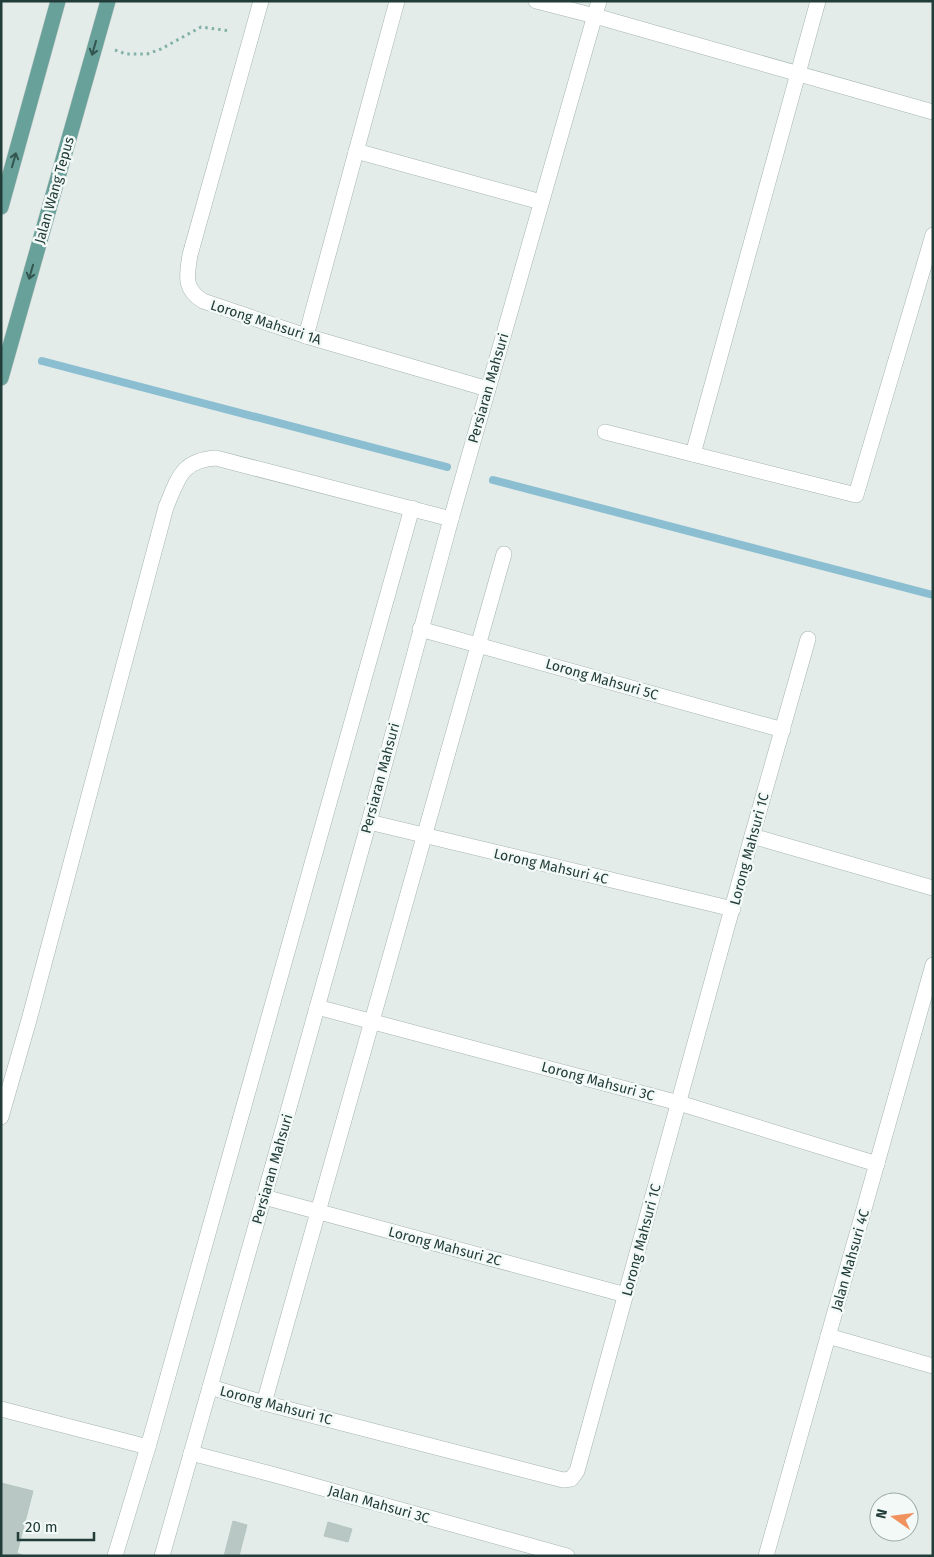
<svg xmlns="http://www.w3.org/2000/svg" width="934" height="1557" font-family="'Fira Sans',sans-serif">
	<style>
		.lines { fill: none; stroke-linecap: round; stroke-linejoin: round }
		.stream { stroke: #8bbed1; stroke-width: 8 }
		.building { fill: #b8c7c3; stroke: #b5c6c1 }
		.minor-casing { stroke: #a5b4b1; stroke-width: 16 }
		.major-casing { stroke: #c1c9c8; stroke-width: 16 }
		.path { stroke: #83b0a7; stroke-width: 3; stroke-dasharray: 2.5 4; stroke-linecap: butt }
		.minor { stroke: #fff; stroke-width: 15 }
		.major { stroke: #68a199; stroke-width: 15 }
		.oneway { stroke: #345651 }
		.labels { text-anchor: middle; stroke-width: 5; stroke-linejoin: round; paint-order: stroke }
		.street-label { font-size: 14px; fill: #223d39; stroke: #f3f9f7 }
	</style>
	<rect width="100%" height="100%" fill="#e3ece9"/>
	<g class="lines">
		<g class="stream">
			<polyline points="42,361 447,467"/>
			<polyline points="493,480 933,595"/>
		</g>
	</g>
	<g class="building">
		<polygon points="1,1483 33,1491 17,1553 1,1549"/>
		<polygon points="233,1521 247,1525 239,1556 224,1556"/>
		<polygon points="328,1522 352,1529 348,1542 324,1536"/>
		<polygon points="1,1549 17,1553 25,1556 1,1556"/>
	</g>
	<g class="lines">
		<defs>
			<g id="minor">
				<path d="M261,1l-71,254c-3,20 -7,34 13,46l103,35 182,53"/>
				<polyline points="536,1 595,16 933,112"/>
				<polyline points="356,151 541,202"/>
				<polyline points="306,336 397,1"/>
				<polyline points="605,432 856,495 933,235"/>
				<polyline points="693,454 818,1"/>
				<polyline points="420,629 783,730"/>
				<polyline points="369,822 733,909"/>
				<polyline points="752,836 933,888"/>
				<polyline points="317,1007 679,1103 877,1164"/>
				<path d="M1,1117l28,-97 137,-513c12,-28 15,-47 50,-49l235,61"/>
				<polyline points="264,1197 626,1295"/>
				<polyline points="828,1336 933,1366"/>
				<polyline points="210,1387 264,1403 563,1480 571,1479 577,1471 752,836 808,639"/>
				<polyline points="264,1403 504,554"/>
				<polyline points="1,1409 148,1447"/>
				<polyline points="191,1453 275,1475 567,1556"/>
				<polyline points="115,1556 148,1447 412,508"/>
				<polyline points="162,1556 264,1197 369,822 451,519 599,1"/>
				<polyline points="766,1556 933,965"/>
			</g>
			<g id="major">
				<polyline points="1,207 58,1"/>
				<polyline points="1,378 108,1"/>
			</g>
		</defs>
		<use href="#minor" class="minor-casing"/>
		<use href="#major" class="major-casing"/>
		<polyline class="path" points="115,50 126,54 147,54 161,49 201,27 231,31"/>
		<use href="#minor" class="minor"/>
		<use href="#major" class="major"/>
	</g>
	<defs><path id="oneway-shaft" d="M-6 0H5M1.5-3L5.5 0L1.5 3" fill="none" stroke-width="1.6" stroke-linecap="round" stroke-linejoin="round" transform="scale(1.25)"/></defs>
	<g class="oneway">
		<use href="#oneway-shaft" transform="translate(94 48) rotate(106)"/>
		<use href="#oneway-shaft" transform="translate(14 160) rotate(-74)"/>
		<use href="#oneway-shaft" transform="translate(31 272) rotate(106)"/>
	</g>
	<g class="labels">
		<g class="street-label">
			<text transform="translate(54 190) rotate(-74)" y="5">Jalan Wang Tepus</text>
			<text transform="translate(266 322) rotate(18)" y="5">Lorong Mahsuri 1A</text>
			<text transform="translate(488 388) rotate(-74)" y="5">Persiaran Mahsuri</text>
			<text transform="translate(602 679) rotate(16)" y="5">Lorong Mahsuri 5C</text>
			<text transform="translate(380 778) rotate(-75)" y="5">Persiaran Mahsuri</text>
			<text transform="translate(749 849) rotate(-75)" y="5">Lorong Mahsuri 1C</text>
			<text transform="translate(551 866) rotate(13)" y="5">Lorong Mahsuri 4C</text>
			<text transform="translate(598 1081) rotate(15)" y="5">Lorong Mahsuri 3C</text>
			<text transform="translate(272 1169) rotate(-74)" y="5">Persiaran Mahsuri</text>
			<text transform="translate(641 1240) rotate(-75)" y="5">Lorong Mahsuri 1C</text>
			<text transform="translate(445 1246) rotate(15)" y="5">Lorong Mahsuri 2C</text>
			<text transform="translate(850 1260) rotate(-74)" y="5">Jalan Mahsuri 4C</text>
			<text transform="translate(276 1405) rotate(15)" y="5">Lorong Mahsuri 1C</text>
			<text transform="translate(379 1504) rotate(16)" y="5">Jalan Mahsuri 3C</text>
		</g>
	</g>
	<rect width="934" height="1557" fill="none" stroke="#223d39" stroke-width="5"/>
	<g transform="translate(894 1517) rotate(284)"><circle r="24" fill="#f3f9f7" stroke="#9faeab"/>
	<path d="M0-4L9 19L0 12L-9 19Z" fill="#f0925d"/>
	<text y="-8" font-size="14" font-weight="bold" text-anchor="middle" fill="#223d39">N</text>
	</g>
	<path d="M18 1532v8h76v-8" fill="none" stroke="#223d39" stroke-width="2.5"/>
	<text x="25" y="1532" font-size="15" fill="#223d39" stroke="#f3f9f7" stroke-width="4" paint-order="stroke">20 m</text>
</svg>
